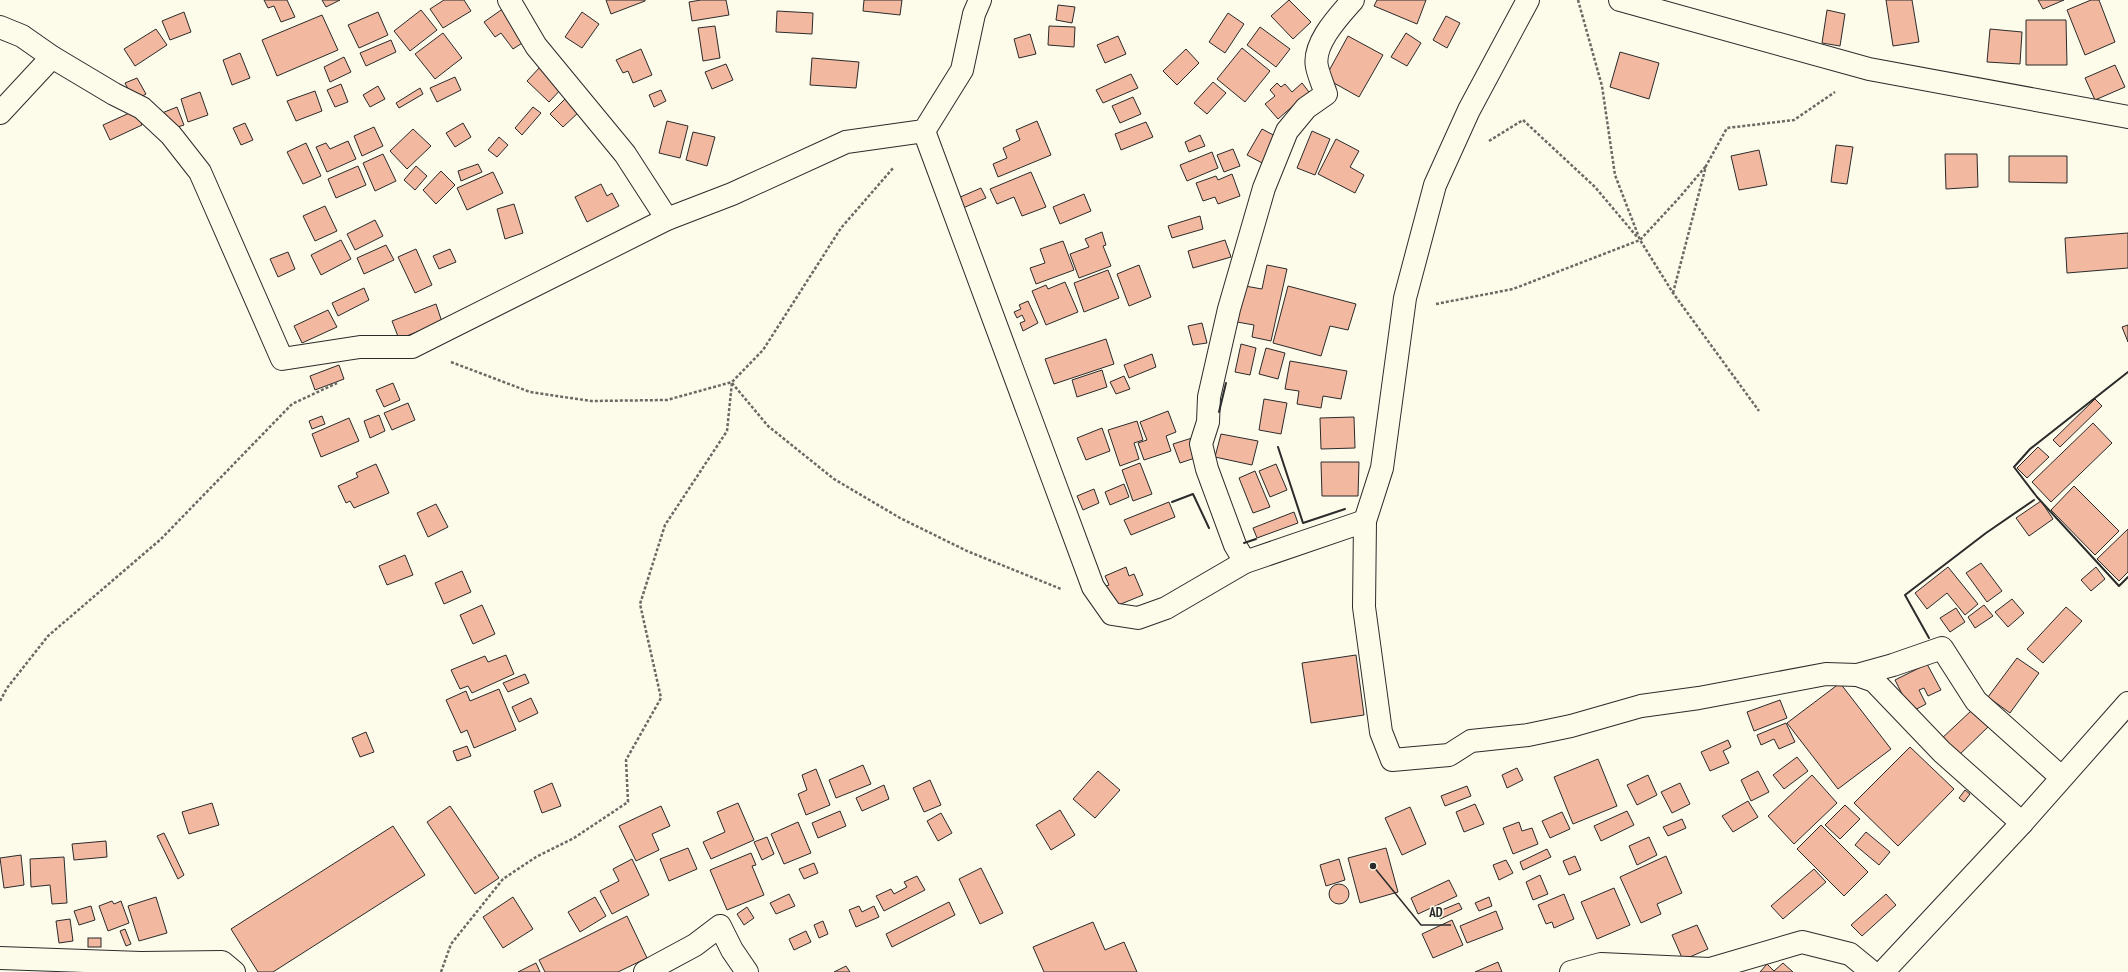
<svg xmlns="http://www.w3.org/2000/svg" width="2128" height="972" font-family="'PT Sans Narrow',sans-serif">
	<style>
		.building { fill: #f2b8a0; stroke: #2b2b2b }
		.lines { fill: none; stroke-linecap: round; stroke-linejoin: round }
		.minor-casing { stroke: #2b2b2b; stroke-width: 24 }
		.path { stroke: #6a6964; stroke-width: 2.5; stroke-dasharray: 3 2; stroke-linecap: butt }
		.minor { stroke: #fdfbea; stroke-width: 22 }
		.wall { stroke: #2b2b2b; stroke-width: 2 }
		.leader { fill: none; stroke: #2b2b2b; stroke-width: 1.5 }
		.callout-dot { fill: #2b2b2b; stroke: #fdfbea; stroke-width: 1.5 }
		.callout-label { font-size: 13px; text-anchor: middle; font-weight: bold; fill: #2b2b2b; stroke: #fdfbea; stroke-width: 3; stroke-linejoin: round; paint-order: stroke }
	</style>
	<rect width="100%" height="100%" fill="#fdfbea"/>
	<g class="building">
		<polygon points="264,0 287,0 295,17 281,22 274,6 268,8"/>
		<polygon points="322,0 340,0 326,7"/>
		<polygon points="444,0 464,0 471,11 443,28 430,9"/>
		<polygon points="606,0 645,0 645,1 611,14"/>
		<polygon points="701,0 726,0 729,15 692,21 689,2"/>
		<polygon points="864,0 902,0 900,15 863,11"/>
		<polygon points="1289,0 1311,22 1293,39 1271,16"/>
		<polygon points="1377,0 1426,0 1417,24 1374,6"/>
		<polygon points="1886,0 1912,0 1919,42 1893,46"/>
		<polygon points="2038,0 2064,0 2043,9"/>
		<polygon points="2091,0 2099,0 2115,42 2085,55 2067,10"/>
		<polygon points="1058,5 1075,7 1072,23 1056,20"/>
		<polygon points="504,8 527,40 513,49 501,33 495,37 484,22"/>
		<polygon points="421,10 437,30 410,51 394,31"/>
		<polygon points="1827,10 1845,14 1840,46 1822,43"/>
		<polygon points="777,11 813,13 812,34 776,32"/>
		<polygon points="184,12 191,32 170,40 162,21"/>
		<polygon points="378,12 388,35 359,48 348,25"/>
		<polygon points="582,12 599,24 582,48 565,37"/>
		<polygon points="1228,13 1244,24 1225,53 1209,42"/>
		<polygon points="322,15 338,50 277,76 262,40"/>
		<polygon points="1446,16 1460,23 1447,48 1433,40"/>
		<polygon points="2026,20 2066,20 2067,65 2026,65"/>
		<polygon points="715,26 720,58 703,61 698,28"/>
		<polygon points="1049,26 1075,27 1074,47 1048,45"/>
		<polygon points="1260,27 1290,49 1276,67 1247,45"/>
		<polygon points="156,29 167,45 135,66 124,49"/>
		<polygon points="1990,29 2022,32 2020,64 1987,62"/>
		<polygon points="443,33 462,58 435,79 415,54"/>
		<polygon points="1406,33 1421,43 1407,66 1391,57"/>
		<polygon points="1030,34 1036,54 1019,58 1014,39"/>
		<polygon points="1118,36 1126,54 1105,63 1097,45"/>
		<polygon points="1348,36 1383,55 1359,97 1325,78"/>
		<polygon points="391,40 396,52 366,66 360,53"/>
		<polygon points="1242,48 1270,71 1245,102 1217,79"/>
		<polygon points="641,49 652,75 633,83 628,71 623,73 616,60"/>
		<polygon points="1186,49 1199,63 1177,85 1163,71"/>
		<polygon points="1620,52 1659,63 1649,99 1610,87"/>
		<polygon points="240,53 250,78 232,85 223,60"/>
		<polygon points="344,57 351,72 330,82 324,67"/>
		<polygon points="812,58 859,62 856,88 810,85"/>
		<polygon points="726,64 733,80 712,89 705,72"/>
		<polygon points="2115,65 2125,87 2095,100 2085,78"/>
		<polygon points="541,66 563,87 549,102 527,81"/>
		<polygon points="1131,74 1138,88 1103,103 1096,90"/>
		<polygon points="455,77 461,90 437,102 430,88"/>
		<polygon points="137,78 146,94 134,101 125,83"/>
		<polygon points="1213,82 1226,93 1207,114 1194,103"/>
		<polygon points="1277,83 1281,87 1285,84 1292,92 1302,83 1309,92 1278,119 1265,104 1275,96 1270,90"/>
		<polygon points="341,84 348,102 335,107 327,90"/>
		<polygon points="378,86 385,99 370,107 363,95"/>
		<polygon points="420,88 423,94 399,108 396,103"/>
		<polygon points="661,90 666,101 654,107 649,95"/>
		<polygon points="315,91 322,111 296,121 287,101"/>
		<polygon points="200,92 208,115 188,122 181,99"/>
		<polygon points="1133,97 1141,114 1120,123 1112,106"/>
		<polygon points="566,98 580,111 563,127 550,114"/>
		<polygon points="177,107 184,125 168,130 162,113"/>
		<polygon points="533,107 541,113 522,135 515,128"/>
		<polygon points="136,110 142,125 110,140 103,125"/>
		<polygon points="667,121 688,126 680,158 659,153"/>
		<polygon points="1037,121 1051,155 998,177 993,164 1007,158 1003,148 1020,140 1016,130"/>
		<polygon points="1146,122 1153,137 1121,150 1115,134"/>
		<polygon points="245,123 253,140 241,145 233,128"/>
		<polygon points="463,123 471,137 455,147 446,133"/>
		<polygon points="374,127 383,146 362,156 354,136"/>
		<polygon points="413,129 431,146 407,169 390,151"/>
		<polygon points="1262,129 1279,138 1264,164 1247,155"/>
		<polygon points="1312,131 1330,139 1315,175 1297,168"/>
		<polygon points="693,132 715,137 707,166 686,160"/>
		<polygon points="1200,135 1205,146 1189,152 1185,142"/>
		<polygon points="499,137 508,145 497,157 488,150"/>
		<polygon points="1336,139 1359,151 1350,167 1364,175 1355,193 1318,174"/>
		<polygon points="348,141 356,159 327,172 316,147 326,143 330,149"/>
		<polygon points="306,143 321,176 303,184 287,152"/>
		<polygon points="1836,145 1853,147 1847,184 1831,182"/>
		<polygon points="1233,149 1240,166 1224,172 1217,155"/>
		<polygon points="1759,150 1767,185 1739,190 1731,156"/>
		<polygon points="1212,152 1218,168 1187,181 1180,165"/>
		<polygon points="383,154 396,181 375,191 363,163"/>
		<polygon points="1945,154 1977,154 1978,187 1946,189"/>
		<polygon points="2009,156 2067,156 2067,183 2009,182"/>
		<polygon points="478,164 482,172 461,181 458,171"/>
		<polygon points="358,166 366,185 336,198 328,179"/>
		<polygon points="416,166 427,176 415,190 404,180"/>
		<polygon points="441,171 455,185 436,204 423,190"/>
		<polygon points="493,172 503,193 467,210 457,188"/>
		<polygon points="1031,172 1046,207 1022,216 1014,197 997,204 990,189"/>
		<polygon points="1232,174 1240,196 1218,204 1215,197 1203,201 1196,183 1216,176 1218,180"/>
		<polygon points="601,184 607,196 612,193 619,206 587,222 575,197"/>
		<polygon points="981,188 986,198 963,208 958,198"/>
		<polygon points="1084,194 1091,211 1060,224 1053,207"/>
		<polygon points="514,204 523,233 505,239 497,209"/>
		<polygon points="325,206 337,231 315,241 303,216"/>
		<polygon points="1200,216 1203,229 1172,238 1168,226"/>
		<polygon points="375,220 383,236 355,250 347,234"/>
		<polygon points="1102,232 1106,245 1103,246 1111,266 1079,278 1070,254 1089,247 1085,239"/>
		<polygon points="2128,233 2128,268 2067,273 2065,238"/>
		<polygon points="341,240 351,259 321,275 311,255"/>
		<polygon points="1225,240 1231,257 1193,268 1188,251"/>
		<polygon points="1063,241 1074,270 1036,284 1030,268 1045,263 1040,249"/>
		<polygon points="386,245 394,260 364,274 357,258"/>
		<polygon points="416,249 432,285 415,293 398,257"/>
		<polygon points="450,249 456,262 439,269 433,256"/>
		<polygon points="288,252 295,269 278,277 270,259"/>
		<polygon points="1139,265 1151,297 1129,306 1117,274"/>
		<polygon points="1267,265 1287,269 1271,341 1252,337 1254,325 1237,322 1245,286 1262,289"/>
		<polygon points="1108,270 1119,298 1084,312 1074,283"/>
		<polygon points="1065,282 1078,312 1046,325 1032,291 1046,285 1048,289"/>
		<polygon points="1288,286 1356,304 1348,330 1330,326 1321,356 1273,343"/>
		<polygon points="364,288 369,300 338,316 332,303"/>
		<polygon points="1028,301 1038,323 1023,331 1020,323 1025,321 1022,315 1017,318 1014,312 1021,309 1019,305"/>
		<polygon points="436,304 442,322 399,339 392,321"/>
		<polygon points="328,310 337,327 302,343 294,326"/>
		<polygon points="1202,323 1207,343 1193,345 1188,326"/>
		<polygon points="2128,325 2128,342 2122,327"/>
		<polygon points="1106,339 1114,364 1054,384 1045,359"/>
		<polygon points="1241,344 1256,348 1250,375 1235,372"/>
		<polygon points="1266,348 1285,353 1278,379 1259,374"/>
		<polygon points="1152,354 1156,367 1129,378 1124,365"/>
		<polygon points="1290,361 1347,371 1341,399 1323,396 1321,408 1297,404 1299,391 1285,389"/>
		<polygon points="339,365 344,379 315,390 310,376"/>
		<polygon points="1102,370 1107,387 1077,397 1072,380"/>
		<polygon points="1124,376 1130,389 1116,394 1110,382"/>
		<polygon points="393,383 400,400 384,407 376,390"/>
		<polygon points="1264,399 1287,403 1281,434 1259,430"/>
		<polygon points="2095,399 2102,406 2060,447 2053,440"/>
		<polygon points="408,403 415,420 392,430 384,413"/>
		<polygon points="1168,411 1176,432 1166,436 1171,451 1144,460 1138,443 1147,440 1140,422"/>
		<polygon points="379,415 385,431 370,438 364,421"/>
		<polygon points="322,416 325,424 312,429 309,421"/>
		<polygon points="1354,417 1355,448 1321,449 1320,418"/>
		<polygon points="349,418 359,441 321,457 312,434"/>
		<polygon points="1137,421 1143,440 1134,443 1139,459 1120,466 1108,430"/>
		<polygon points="2093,423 2112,443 2051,502 2032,482"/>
		<polygon points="1102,428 1110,451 1086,460 1077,438"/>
		<polygon points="1221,434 1258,441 1252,465 1215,457"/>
		<polygon points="1192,438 1198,457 1180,463 1173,444"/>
		<polygon points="2038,447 2049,457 2027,478 2017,468"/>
		<polygon points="1321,462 1359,462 1358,496 1322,496"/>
		<polygon points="1140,463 1152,494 1133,501 1122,470"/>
		<polygon points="376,464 389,493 354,508 350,501 346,503 338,486 358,477 356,473"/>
		<polygon points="1276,464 1287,490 1270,497 1259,471"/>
		<polygon points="1255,471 1270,507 1253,513 1239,478"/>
		<polygon points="1124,484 1129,497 1110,505 1105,492"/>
		<polygon points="2074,486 2119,531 2095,555 2051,510"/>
		<polygon points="1094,489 1099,503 1083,510 1077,496"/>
		<polygon points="2041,501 2053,519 2029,536 2016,518"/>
		<polygon points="1169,502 1175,517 1131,535 1124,520"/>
		<polygon points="436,504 448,527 428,537 417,513"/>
		<polygon points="1294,512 1298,523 1257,538 1253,528"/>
		<polygon points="2128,529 2128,572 2119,581 2097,559"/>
		<polygon points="405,555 413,575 387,585 379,566"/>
		<polygon points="1981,563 2002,591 1987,602 1966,573"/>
		<polygon points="1126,567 1129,576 1134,574 1143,595 1111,608 1103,587 1109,585 1105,576"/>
		<polygon points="1948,567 1978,604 1965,615 1947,593 1927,609 1915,593"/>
		<polygon points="2096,567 2105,579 2091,591 2081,580"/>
		<polygon points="462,571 471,592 444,604 435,583"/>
		<polygon points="2012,599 2024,613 2008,627 1995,612"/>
		<polygon points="482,605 495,634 473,644 460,615"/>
		<polygon points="1984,605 1993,616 1975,628 1968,617"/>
		<polygon points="2066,607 2082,621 2043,663 2027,649"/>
		<polygon points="1956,608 1965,622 1950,632 1940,618"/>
		<polygon points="506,655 514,674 472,693 468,686 460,689 451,670 485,656 488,662"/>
		<polygon points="1356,655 1364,715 1311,723 1302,663"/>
		<polygon points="2017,658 2039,673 2010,713 1988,697"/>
		<polygon points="1927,664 1941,690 1928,696 1924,688 1919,690 1926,704 1911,712 1895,680"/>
		<polygon points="525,674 529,683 508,692 503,683"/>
		<polygon points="1840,683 1891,749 1838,789 1787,723"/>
		<polygon points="499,689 516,730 474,748 467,730 461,733 446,700 466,691 470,701"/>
		<polygon points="531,698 538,713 519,722 512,707"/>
		<polygon points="1780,700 1787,718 1754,731 1747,712"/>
		<polygon points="1972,710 1988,727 1957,757 1940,740"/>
		<polygon points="1786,723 1795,742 1779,749 1774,739 1761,745 1757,735"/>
		<polygon points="366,732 374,752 360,757 352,738"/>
		<polygon points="1728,740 1731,747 1723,751 1729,763 1710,771 1701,752"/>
		<polygon points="467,746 471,756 457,761 453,751"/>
		<polygon points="1910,747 1954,789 1898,846 1854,803"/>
		<polygon points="1797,757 1808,771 1784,789 1773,775"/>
		<polygon points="1598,759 1617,806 1573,824 1554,777"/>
		<polygon points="863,765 871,784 836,798 829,780"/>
		<polygon points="1517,768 1523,780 1507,788 1502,775"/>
		<polygon points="816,769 830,805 806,815 798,794 807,790 802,775"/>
		<polygon points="1098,771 1120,790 1095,818 1073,799"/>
		<polygon points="1758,771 1769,792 1751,801 1741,780"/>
		<polygon points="1648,775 1657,795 1637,805 1627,785"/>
		<polygon points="1812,775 1837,803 1794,844 1768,816"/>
		<polygon points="930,780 941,805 924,812 913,788"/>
		<polygon points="552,783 561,806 542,813 534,791"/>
		<polygon points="1680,783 1690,804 1672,813 1661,792"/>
		<polygon points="884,785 889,799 862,811 856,798"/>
		<polygon points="1467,786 1471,796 1445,806 1441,796"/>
		<polygon points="1965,790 1970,794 1964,802 1959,798"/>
		<polygon points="1748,801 1758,817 1733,832 1722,816"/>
		<polygon points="212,803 219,825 189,834 182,812"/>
		<polygon points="738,803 754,840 711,859 703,842 725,832 717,812"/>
		<polygon points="1475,804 1484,824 1464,832 1456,812"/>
		<polygon points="1845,805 1860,819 1840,839 1825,825"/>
		<polygon points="450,806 499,878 475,894 427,822"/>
		<polygon points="661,806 670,826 652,834 659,850 636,861 619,826"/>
		<polygon points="1410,807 1426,844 1402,855 1385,818"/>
		<polygon points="1060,810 1075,835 1051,850 1036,825"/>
		<polygon points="840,811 846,826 818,838 812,823"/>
		<polygon points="1627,811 1634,825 1601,841 1594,826"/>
		<polygon points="1562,812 1570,829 1550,838 1542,821"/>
		<polygon points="941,813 952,833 938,841 927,821"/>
		<polygon points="1682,819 1686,828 1668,836 1663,827"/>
		<polygon points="798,822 811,853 784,864 771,834"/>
		<polygon points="1519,822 1522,831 1532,828 1538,844 1513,854 1503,828"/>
		<polygon points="1821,825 1868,872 1844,896 1797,849"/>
		<polygon points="393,826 425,875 273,972 258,972 231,929"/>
		<polygon points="1866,832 1890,852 1879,865 1855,845"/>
		<polygon points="164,833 184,875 178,879 157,836"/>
		<polygon points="767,837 774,854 762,860 754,842"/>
		<polygon points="1649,837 1657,855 1637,865 1629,846"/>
		<polygon points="106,841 107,857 74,860 72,844"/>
		<polygon points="688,848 697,869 669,881 660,859"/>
		<polygon points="1386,848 1398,892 1360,903 1348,858"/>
		<polygon points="1547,849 1551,857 1523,870 1520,862"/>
		<polygon points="751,853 756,865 752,866 764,895 727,910 710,870"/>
		<polygon points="21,855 24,885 4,888 0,858"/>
		<polygon points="1575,856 1581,870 1569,875 1563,861"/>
		<polygon points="1666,856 1682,893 1657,904 1661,914 1641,923 1620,877"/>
		<polygon points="64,857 67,903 52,904 50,885 31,887 30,859"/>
		<polygon points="632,859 649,895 612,914 600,891 619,881 613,869"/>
		<polygon points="1339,859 1345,880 1326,886 1320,865"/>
		<polygon points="1506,860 1513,873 1499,880 1493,865"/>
		<polygon points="814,863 818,873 804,879 799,869"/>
		<polygon points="981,868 1003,913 980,924 959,879"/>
		<polygon points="1814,869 1826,882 1783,919 1771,906"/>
		<polygon points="1540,875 1548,894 1533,900 1526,882"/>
		<polygon points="917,876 925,890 884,911 876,896 891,889 894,894 907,887 904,882"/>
		<polygon points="1449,880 1457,896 1418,914 1411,898"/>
		<circle cx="1339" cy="894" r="10"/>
		<polygon points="1614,888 1630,925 1597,939 1581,902"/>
		<polygon points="789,894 795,906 776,914 770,903"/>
		<polygon points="1564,894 1574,919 1554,928 1552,922 1546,924 1538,905"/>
		<polygon points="1886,894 1896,905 1862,936 1851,925"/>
		<polygon points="156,897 167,933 139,941 128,906"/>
		<polygon points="513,897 533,929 503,948 483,917"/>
		<polygon points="595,897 606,916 580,932 568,912"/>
		<polygon points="1489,897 1492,906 1479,911 1475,903"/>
		<polygon points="112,901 114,904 121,901 129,923 108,931 99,906"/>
		<polygon points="949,902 955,915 892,947 886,934"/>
		<polygon points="1459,903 1462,909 1440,919 1437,912"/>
		<polygon points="91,906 95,920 79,925 74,911"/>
		<polygon points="859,906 862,912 874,906 879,917 856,927 849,910"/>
		<polygon points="747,907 754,918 744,925 737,914"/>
		<polygon points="1496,911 1503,929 1467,943 1460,926"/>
		<polygon points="627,916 647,958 618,972 545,972 539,960"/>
		<polygon points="70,919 73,941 59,943 56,921"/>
		<polygon points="1452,920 1463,945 1433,958 1422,934"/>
		<polygon points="823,921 828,934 819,938 814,925"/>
		<polygon points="1093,922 1105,950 1124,942 1137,972 1044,972 1033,947"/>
		<polygon points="1697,925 1708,949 1683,960 1672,935"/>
		<polygon points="125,929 131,944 126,946 120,931"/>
		<polygon points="806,931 811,942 794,950 789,939"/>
		<rect x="88" y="938" width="13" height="9"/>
		<polygon points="1498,962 1502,972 1475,972"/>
		<polygon points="536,963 540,972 518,972"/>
		<polygon points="1783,963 1793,972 1760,972 1767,964 1774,971"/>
		<polygon points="846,966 850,972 834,972"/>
	</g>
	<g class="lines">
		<defs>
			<g id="minor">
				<polyline points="509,0 536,46 625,154 667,219"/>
				<polyline points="1528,0 1469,110 1435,185 1405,298 1382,468 1365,521 1364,607 1381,732 1392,760 1449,755 1471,741 1528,735 1571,726 1641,706 1699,698 1826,674 1857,675 1874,681 1942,752 2022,823"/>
				<polyline points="1620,0 1869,69 2128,117"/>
				<polyline points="0,27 22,36 52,57"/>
				<polyline points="0,113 52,57 114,94 142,108 171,135 200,172 282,359 360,347 412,347 667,219 732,194 846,142 924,131 962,70 974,14 980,0"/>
				<polyline points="924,131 1093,587 1112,614 1138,618 1166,608 1245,562 1365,521"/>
				<path d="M1245,562l-10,-17 -28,-76 -6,-25 7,-22 1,-25 20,-88 35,-121 23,-57 19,-23 20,-14c-3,-9 -7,-18 -9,-27 -5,-23 22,-51 36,-67"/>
				<polyline points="1857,675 1893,665 1942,648 1976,701 2061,777"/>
				<polyline points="0,958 141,963 222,962 234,972"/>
				<polyline points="645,972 695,945 720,926 732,950 747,972"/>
				<polyline points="1571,972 1601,964 1710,969 1802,942 1850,954 1872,972"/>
				<polyline points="1883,972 2022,823 2128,703"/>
			</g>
		</defs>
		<use href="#minor" class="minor-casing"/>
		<g class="path">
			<polyline points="1578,0 1602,86 1615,175 1640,240 1673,293 1759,411"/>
			<polyline points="1489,141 1523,120 1595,187 1638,238"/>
			<polyline points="1673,293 1706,166 1727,128 1794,120 1835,92"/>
			<polyline points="1436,304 1513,289 1640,240 1679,198 1706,166"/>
			<polyline points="451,362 530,392 591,401 667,400 732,382 763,350 841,228 894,167"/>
			<polyline points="732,383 768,426 834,479 900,518 967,551 1061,589"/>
			<polyline points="0,701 7,688 48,636 161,539 292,404 337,383"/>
			<polyline points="441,972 451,944 503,879 536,857 574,838 628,802 626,760 661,698 640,604 665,525 727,431 732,382"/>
		</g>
		<use href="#minor" class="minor"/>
		<g class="wall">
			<polyline points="2128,372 2030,449 2014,467 2037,497 2119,586 2128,577"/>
			<polyline points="1219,412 1226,383"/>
			<polyline points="1278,447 1303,523 1345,509"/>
			<polyline points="1172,502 1193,494 1209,528"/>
			<polyline points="1244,543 1256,539"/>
			<polyline points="1929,638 1905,595 1986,533 2034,500"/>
		</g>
	</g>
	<path class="leader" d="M1373 866L1421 925H1451"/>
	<circle class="callout-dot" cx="1373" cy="866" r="4"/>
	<g class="callout-label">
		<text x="1436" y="917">AD</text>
	</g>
</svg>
